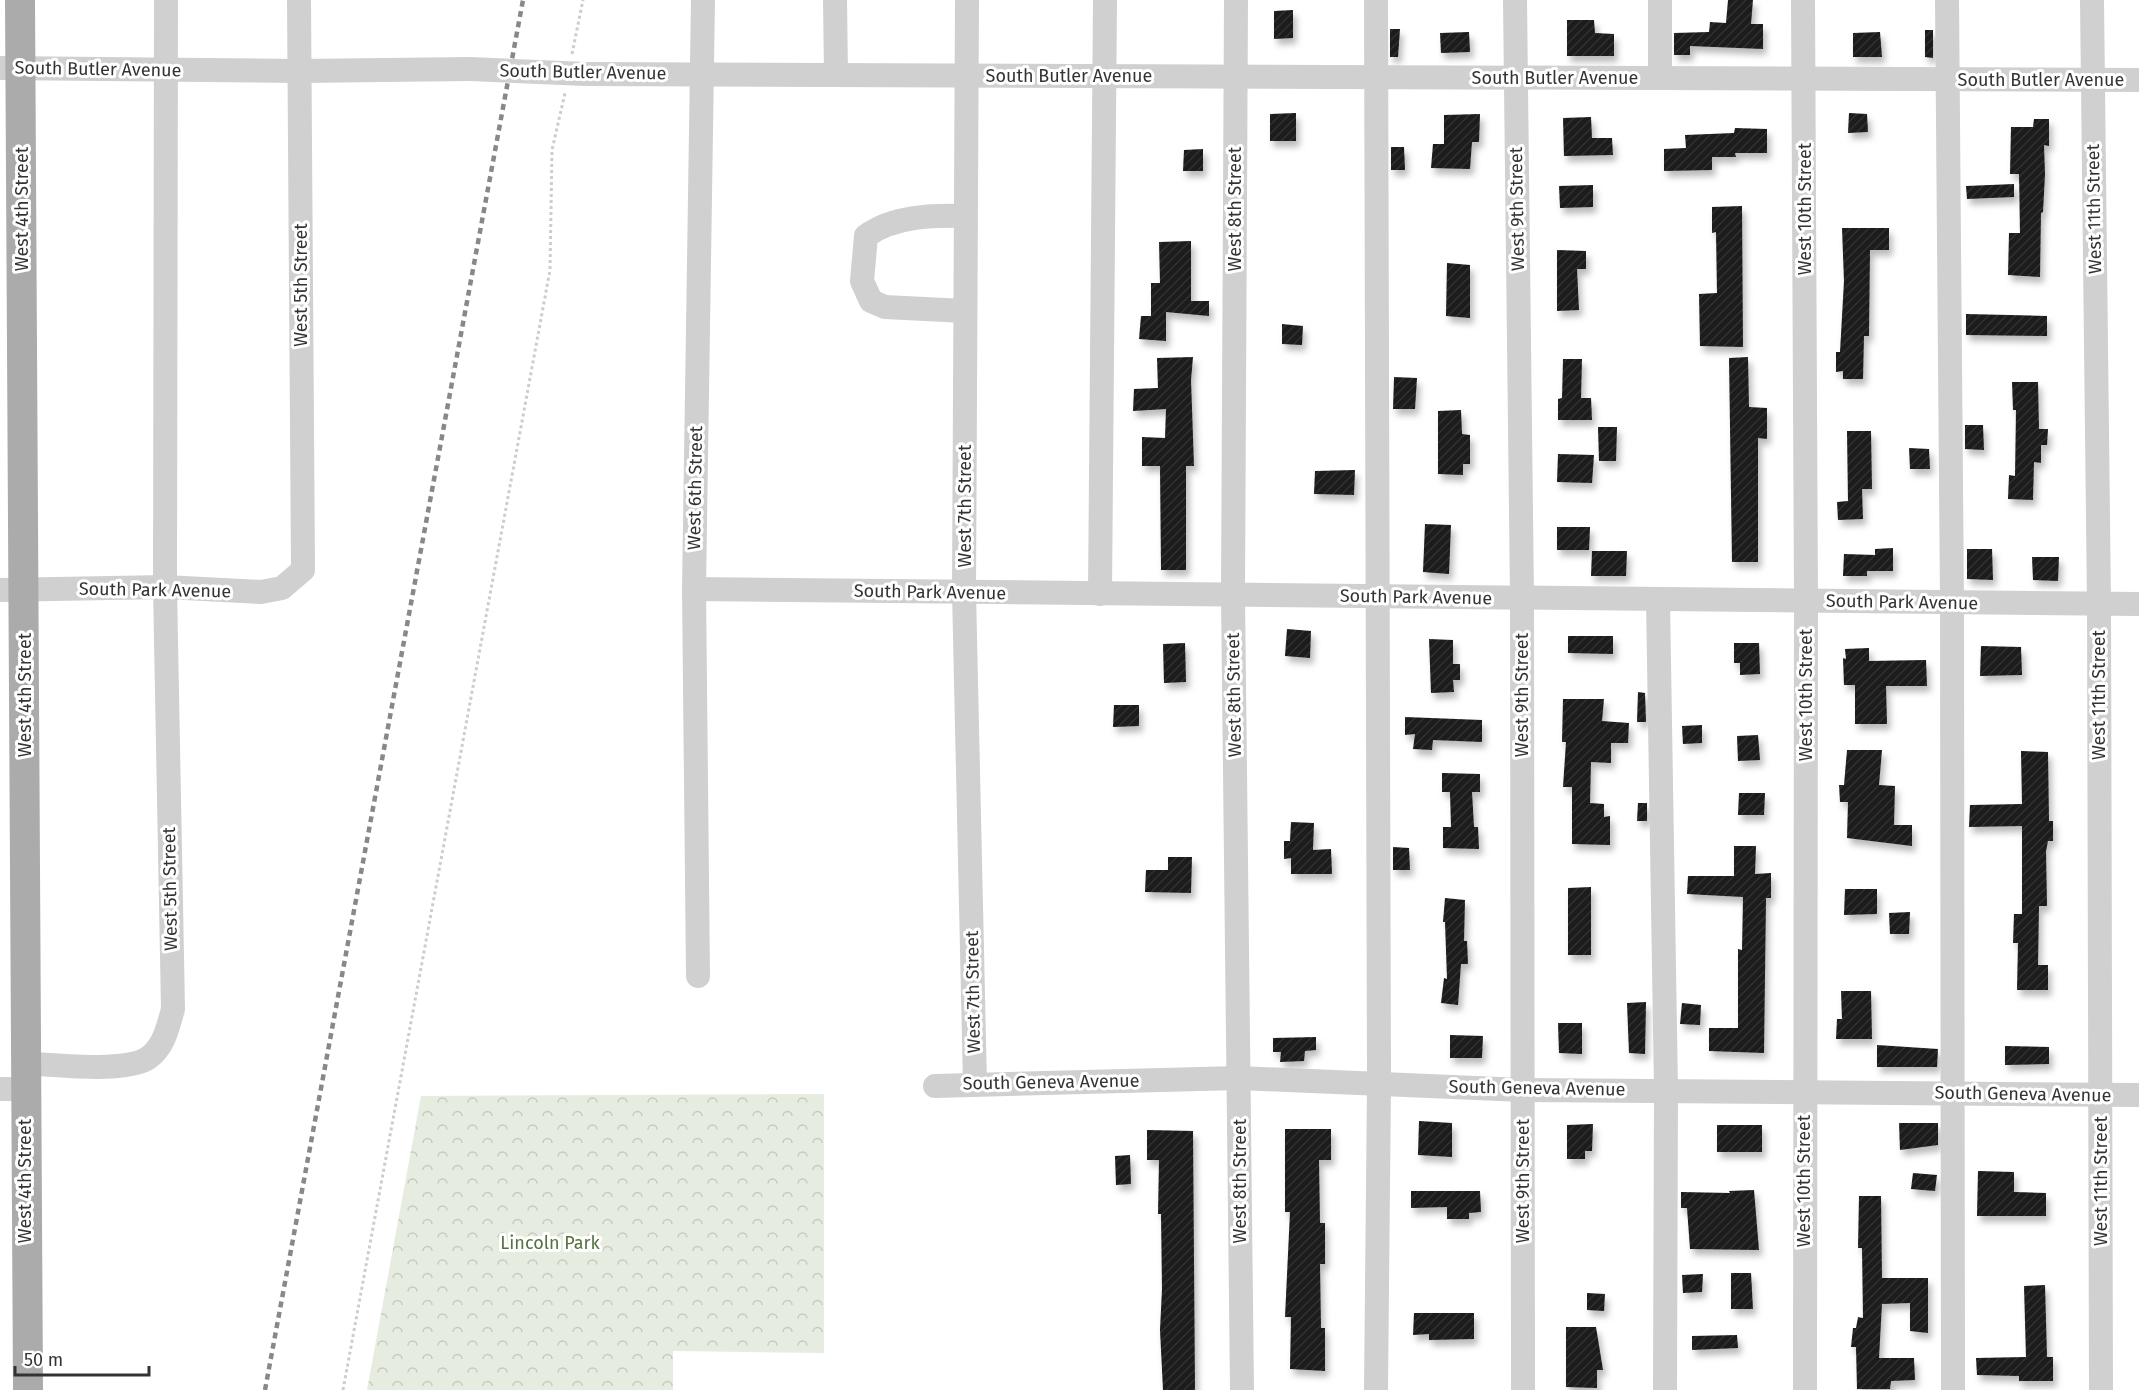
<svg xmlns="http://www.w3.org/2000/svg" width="2139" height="1390" font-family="'Fira Sans',sans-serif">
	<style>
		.park { fill: url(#park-crowns) }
		.building { fill: url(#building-hatch); filter: url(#shadow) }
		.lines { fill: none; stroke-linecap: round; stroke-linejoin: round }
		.path { stroke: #cdcdcd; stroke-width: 3; stroke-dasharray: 3 3; stroke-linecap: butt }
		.minor { stroke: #d0d0d0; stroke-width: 24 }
		.major { stroke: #ababab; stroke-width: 30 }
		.rail { stroke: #888; stroke-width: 4.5; stroke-dasharray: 6 4.5; stroke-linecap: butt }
		.minor-bridge { stroke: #d0d0d0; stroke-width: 24 }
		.labels { text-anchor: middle; stroke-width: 6; stroke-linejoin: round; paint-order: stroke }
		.street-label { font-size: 18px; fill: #333; stroke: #fff }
		.park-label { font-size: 18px; fill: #56703f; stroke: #fff }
	</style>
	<defs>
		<pattern id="park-crowns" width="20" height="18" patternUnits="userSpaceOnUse" patternTransform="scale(1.5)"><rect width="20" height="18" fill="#e6ecdf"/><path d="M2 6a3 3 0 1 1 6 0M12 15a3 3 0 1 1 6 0" fill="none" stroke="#c6cbc0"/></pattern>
		<pattern id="building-hatch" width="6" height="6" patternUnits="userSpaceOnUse" patternTransform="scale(1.5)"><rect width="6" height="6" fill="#1a1a1a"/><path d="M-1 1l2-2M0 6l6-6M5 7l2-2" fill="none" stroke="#333"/></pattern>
		<filter id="shadow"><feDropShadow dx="3.5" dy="6" stdDeviation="3" flood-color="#0004"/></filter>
	</defs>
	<rect width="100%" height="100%" fill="#fff"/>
	<polygon class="park" points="824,1094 824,1353 673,1351 673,1390 367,1390 421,1096"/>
	<g class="building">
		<polygon points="1728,0 1753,0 1751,24 1763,24 1763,49 1690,46 1690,55 1674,55 1674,33 1709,32 1710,22 1726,23"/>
		<polygon points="1293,10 1293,38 1274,39 1274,11"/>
		<polygon points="1567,20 1594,20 1595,33 1614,34 1614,56 1567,56"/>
		<polygon points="1390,29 1400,29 1398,57 1390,57"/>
		<polygon points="1925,30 1933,30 1933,58 1925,57"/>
		<polygon points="1469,32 1470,52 1441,53 1440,33"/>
		<polygon points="1880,32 1882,57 1853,57 1853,33"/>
		<polygon points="1296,113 1296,141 1270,141 1270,114"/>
		<polygon points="1849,113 1867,114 1868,132 1848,133"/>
		<polygon points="1480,114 1479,142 1472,142 1470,169 1431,168 1433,144 1444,144 1444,115"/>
		<polygon points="1591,117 1592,138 1612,138 1613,155 1564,156 1563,118"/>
		<polygon points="2034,119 2049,119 2049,146 2044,145 2045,174 2043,212 2041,213 2040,277 2008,275 2009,233 2020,233 2019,174 2010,174 2011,127 2033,127"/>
		<polygon points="1735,128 1767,129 1767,153 1735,153 1736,157 1712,157 1712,170 1664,171 1664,149 1686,148 1685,135 1734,133"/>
		<polygon points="1391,147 1404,147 1405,170 1391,170"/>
		<polygon points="1203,149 1203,171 1183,171 1184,150"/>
		<polygon points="2014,184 2014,197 1967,199 1966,186"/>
		<polygon points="1593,185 1593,207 1560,208 1559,186"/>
		<polygon points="1742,206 1743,347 1700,346 1699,294 1717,293 1716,232 1712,233 1712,207"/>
		<polygon points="1842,228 1889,228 1889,250 1870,250 1869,336 1864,336 1863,379 1843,379 1843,371 1836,372 1836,352 1840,352 1844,281"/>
		<polygon points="1191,241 1191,301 1209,301 1209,316 1166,312 1166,341 1139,339 1141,316 1151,316 1151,283 1160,283 1159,242"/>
		<polygon points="1557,250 1586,251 1586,269 1577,269 1579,310 1557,311"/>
		<polygon points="1447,263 1470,265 1470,318 1446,316"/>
		<polygon points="1966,314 2047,316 2047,336 1966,335"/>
		<polygon points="1282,324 1303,326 1302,345 1282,344"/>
		<polygon points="1193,357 1191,380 1194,466 1186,466 1186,570 1161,570 1160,466 1142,466 1142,437 1165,438 1166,409 1133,411 1134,389 1158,388 1157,358"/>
		<polygon points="1748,357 1749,407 1767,408 1767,439 1758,438 1758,562 1732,562 1729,358"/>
		<polygon points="1563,359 1582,359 1581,398 1591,398 1592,420 1558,420 1558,399 1562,398"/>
		<polygon points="1394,377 1417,378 1415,409 1393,409"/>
		<polygon points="2012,382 2038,382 2039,429 2048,429 2047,445 2041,445 2041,463 2034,462 2033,500 2008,499 2009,475 2015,476 2016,410 2013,410"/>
		<polygon points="1461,410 1462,434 1470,435 1470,464 1463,464 1463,475 1438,474 1438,411"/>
		<polygon points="1965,425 1983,425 1984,450 1965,449"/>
		<polygon points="1598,427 1617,427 1616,461 1599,461"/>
		<polygon points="1847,431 1871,431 1872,489 1862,489 1863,519 1838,520 1837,502 1848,501"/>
		<polygon points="1909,448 1929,449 1930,469 1910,469"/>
		<polygon points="1558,454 1594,455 1592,483 1557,482"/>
		<polygon points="1355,470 1354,495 1314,494 1315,471"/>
		<polygon points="1425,524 1451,525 1449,574 1423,572"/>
		<polygon points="1557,527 1590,527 1589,550 1557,550"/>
		<polygon points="1893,548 1893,571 1867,571 1867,576 1843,576 1844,554 1875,555 1875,549"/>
		<polygon points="1967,549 1992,549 1993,580 1967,579"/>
		<polygon points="1592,551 1627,551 1626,576 1591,576"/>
		<polygon points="2032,557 2059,557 2058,581 2033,580"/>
		<polygon points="1287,629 1311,631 1310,658 1285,656"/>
		<polygon points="1568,636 1613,636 1613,654 1568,653"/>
		<polygon points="1429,639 1453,640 1453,664 1460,664 1460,680 1453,680 1454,692 1431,693"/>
		<polygon points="1185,643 1186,682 1164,683 1163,644"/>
		<polygon points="1734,643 1759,643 1760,674 1740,675 1740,663 1734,663"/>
		<polygon points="1981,646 2021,647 2022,675 1980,676"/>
		<polygon points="1869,648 1869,661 1926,660 1927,686 1886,686 1887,724 1855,724 1855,685 1844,685 1843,658 1846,659 1845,649"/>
		<polygon points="1638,692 1645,693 1646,722 1637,722"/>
		<polygon points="1563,699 1604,699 1602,721 1629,723 1628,743 1611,743 1611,763 1591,762 1590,803 1604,804 1604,817 1610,816 1610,845 1572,844 1572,787 1563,787 1566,742 1562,742"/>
		<polygon points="1114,705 1139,705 1139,726 1113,727"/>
		<polygon points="1405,717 1482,720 1482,742 1433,740 1432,750 1413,749 1415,734 1405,735"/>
		<polygon points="1702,725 1702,743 1683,744 1682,726"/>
		<polygon points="1758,735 1760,760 1738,761 1737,736"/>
		<polygon points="1847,750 1882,750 1879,785 1895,786 1894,825 1912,825 1912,846 1847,838 1848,802 1840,802 1839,785 1844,785"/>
		<polygon points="2021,751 2048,752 2049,821 2053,821 2053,841 2048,841 2046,851 2047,906 2039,906 2038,965 2048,965 2048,990 2017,990 2018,943 2013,943 2014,914 2022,914 2022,826 1969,827 1970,805 2022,804"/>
		<polygon points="1442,773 1480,774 1480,792 1472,792 1474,827 1478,827 1479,849 1443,848 1443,827 1451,827 1450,792 1442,792"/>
		<polygon points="1739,793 1765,793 1764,815 1738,815"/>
		<polygon points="1638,803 1647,803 1647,821 1637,821"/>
		<polygon points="1291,822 1314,823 1313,850 1331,849 1332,874 1291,874 1291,858 1284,859 1284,841 1290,841"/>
		<polygon points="1734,846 1756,846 1755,874 1771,873 1771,898 1766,898 1764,1053 1709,1051 1709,1028 1738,1028 1738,949 1742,950 1743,897 1687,894 1688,876 1734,876"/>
		<polygon points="1393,847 1409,848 1410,870 1393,870"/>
		<polygon points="1168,857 1192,857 1191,893 1145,892 1146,870 1168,870"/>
		<polygon points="1591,887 1591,955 1568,955 1568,888"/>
		<polygon points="1845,889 1877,889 1877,914 1844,915"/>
		<polygon points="1445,898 1465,900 1464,941 1467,941 1468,964 1461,964 1458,1005 1441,1003 1444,978 1447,979 1445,922 1443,922"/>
		<polygon points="1910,912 1909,934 1890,934 1889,913"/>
		<polygon points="1841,991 1871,991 1872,1039 1836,1039 1837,1019 1842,1019"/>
		<polygon points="1646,1002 1645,1054 1629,1053 1627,1003"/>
		<polygon points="1682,1003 1701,1005 1700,1025 1680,1024"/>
		<polygon points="1558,1023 1582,1023 1582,1054 1559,1053"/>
		<polygon points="1450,1035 1483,1036 1482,1058 1450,1058"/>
		<polygon points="1316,1037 1316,1050 1305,1051 1304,1061 1280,1062 1281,1052 1273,1052 1273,1038"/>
		<polygon points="1877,1045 1938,1049 1937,1067 1877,1067"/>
		<polygon points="2005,1046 2049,1047 2049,1064 2005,1065"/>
		<polygon points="1419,1121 1452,1123 1452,1157 1418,1155"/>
		<polygon points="1899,1123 1938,1123 1938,1145 1900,1150"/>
		<polygon points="1593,1124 1592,1151 1585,1151 1585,1159 1567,1159 1567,1125"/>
		<rect x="1717" y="1125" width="45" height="27"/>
		<polygon points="1285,1129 1331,1129 1331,1160 1319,1160 1320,1223 1325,1223 1325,1264 1320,1264 1321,1328 1325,1328 1325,1371 1290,1369 1291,1317 1285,1317 1290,1212 1285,1212"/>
		<polygon points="1147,1130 1193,1131 1195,1390 1163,1390 1160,1330 1162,1289 1161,1214 1158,1214 1159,1160 1147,1160"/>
		<polygon points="1130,1155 1131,1184 1116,1185 1115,1156"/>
		<polygon points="1978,1171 2014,1172 2014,1192 2046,1193 2046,1216 1977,1216"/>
		<polygon points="1913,1173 1937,1175 1935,1191 1911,1189"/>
		<polygon points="1754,1190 1759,1250 1690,1249 1687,1208 1681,1208 1681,1192 1730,1193 1729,1191"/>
		<polygon points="1411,1191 1480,1191 1481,1212 1469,1213 1469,1219 1447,1219 1447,1207 1411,1208"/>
		<polygon points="1859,1196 1881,1196 1882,1278 1928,1278 1928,1333 1910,1331 1910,1303 1882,1304 1879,1358 1914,1358 1915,1380 1891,1381 1890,1389 1857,1389 1856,1347 1851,1347 1853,1328 1856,1328 1858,1317 1863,1318 1862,1248 1858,1248"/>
		<polygon points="1731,1273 1751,1273 1753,1309 1731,1309"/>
		<polygon points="1703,1274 1702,1292 1683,1293 1682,1275"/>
		<polygon points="2045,1285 2047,1357 2053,1357 2053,1381 2019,1381 2019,1376 1977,1375 1976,1358 2026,1357 2024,1286"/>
		<polygon points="1587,1293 1605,1294 1604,1311 1587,1310"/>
		<polygon points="1414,1313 1474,1313 1474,1339 1429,1340 1429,1334 1413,1335"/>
		<polygon points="1566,1327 1596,1327 1603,1370 1597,1370 1597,1388 1566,1387"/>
		<polygon points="1737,1335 1738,1348 1692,1350 1692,1336"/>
	</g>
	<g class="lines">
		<g class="path">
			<polyline points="572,54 583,0"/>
			<polyline points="343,1390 550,270 552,150 565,93"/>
		</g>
		<g class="minor">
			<polyline points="835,0 836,75"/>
			<polyline points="967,0 964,592 975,1084"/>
			<polyline points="1236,0 1233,595 1242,1390"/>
			<polyline points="1376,0 1379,1084 1376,1390"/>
			<polyline points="1515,0 1522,598 1523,1390"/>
			<polyline points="1660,0 1660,78"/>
			<polyline points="1803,0 1806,601 1805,1390"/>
			<polyline points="1947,0 1952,603 1953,1390"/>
			<polyline points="2092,0 2099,604 2101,1390"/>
			<polyline points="0,68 299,71 470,69"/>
			<polyline points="586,74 2139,80"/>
			<path d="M965,311l-80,-4 -14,-6 -9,-20 4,-45c27,-20 67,-21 99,-20"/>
			<polyline points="694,589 2139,604"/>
			<polyline points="0,590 165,587 261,592 282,588 303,570 299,0"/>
			<polyline points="1100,594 1105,0"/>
			<polyline points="1658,600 1666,1090 1665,1390"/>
			<polyline points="698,976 694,589 703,0"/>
			<path d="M24,1063c29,2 102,10 124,-5 16,-11 20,-31 25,-49l-8,-422 1,-587"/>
			<polyline points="935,1086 1239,1078 1523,1090 2139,1095"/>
			<polyline points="0,1089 24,1089"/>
		</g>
		<polyline class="major" points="20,0 28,1390"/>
		<polyline class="rail" points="265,1390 523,0"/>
		<polyline class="minor-bridge" points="470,69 586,74"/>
	</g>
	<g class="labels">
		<g class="street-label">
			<text transform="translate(98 69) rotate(1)" y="6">South Butler Avenue</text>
			<text transform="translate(583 72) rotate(1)" y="6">South Butler Avenue</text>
			<text x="1069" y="82">South Butler Avenue</text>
			<text x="1555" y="84">South Butler Avenue</text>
			<text x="2041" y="86">South Butler Avenue</text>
			<text transform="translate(22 209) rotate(-90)" y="6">West 4th Street</text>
			<text transform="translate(1235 209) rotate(-90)" y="6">West 8th Street</text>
			<text transform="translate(1517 209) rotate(-91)" y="6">West 9th Street</text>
			<text transform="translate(1805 209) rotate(-90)" y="6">West 10th Street</text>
			<text transform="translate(2094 209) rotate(-91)" y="6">West 11th Street</text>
			<text transform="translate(301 285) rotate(-90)" y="6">West 5th Street</text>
			<text transform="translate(695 488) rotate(-89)" y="6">West 6th Street</text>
			<text transform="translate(965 506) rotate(-90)" y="6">West 7th Street</text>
			<text transform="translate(155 590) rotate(1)" y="6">South Park Avenue</text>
			<text transform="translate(930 592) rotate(1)" y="6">South Park Avenue</text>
			<text transform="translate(1416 597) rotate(1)" y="6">South Park Avenue</text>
			<text transform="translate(1902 602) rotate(1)" y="6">South Park Avenue</text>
			<text transform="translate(25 695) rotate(-90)" y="6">West 4th Street</text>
			<text transform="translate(1234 695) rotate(-91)" y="6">West 8th Street</text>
			<text transform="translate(1522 695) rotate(-90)" y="6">West 9th Street</text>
			<text transform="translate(1806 695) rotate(-90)" y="6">West 10th Street</text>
			<text transform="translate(2099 695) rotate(-90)" y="6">West 11th Street</text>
			<text transform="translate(170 889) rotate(-91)" y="6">West 5th Street</text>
			<text transform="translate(973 992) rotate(-91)" y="6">West 7th Street</text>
			<text transform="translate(1051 1082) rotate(-1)" y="6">South Geneva Avenue</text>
			<text transform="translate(1537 1088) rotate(1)" y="6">South Geneva Avenue</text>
			<text transform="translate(2023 1094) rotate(1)" y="6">South Geneva Avenue</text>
			<text transform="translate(25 1181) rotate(-90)" y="6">West 4th Street</text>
			<text transform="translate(1240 1181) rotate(-90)" y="6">West 8th Street</text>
			<text transform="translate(1523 1181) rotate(-90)" y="6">West 9th Street</text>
			<text transform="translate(1804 1181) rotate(-90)" y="6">West 10th Street</text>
			<text transform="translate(2101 1181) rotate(-90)" y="6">West 11th Street</text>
		</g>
		<g class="park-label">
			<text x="550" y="1249">Lincoln Park</text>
		</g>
	</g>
	<path d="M15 1366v9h134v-9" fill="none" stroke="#333333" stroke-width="3"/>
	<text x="24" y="1366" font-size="18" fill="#333333" stroke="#ffffff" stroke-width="4.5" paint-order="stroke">50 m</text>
</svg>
